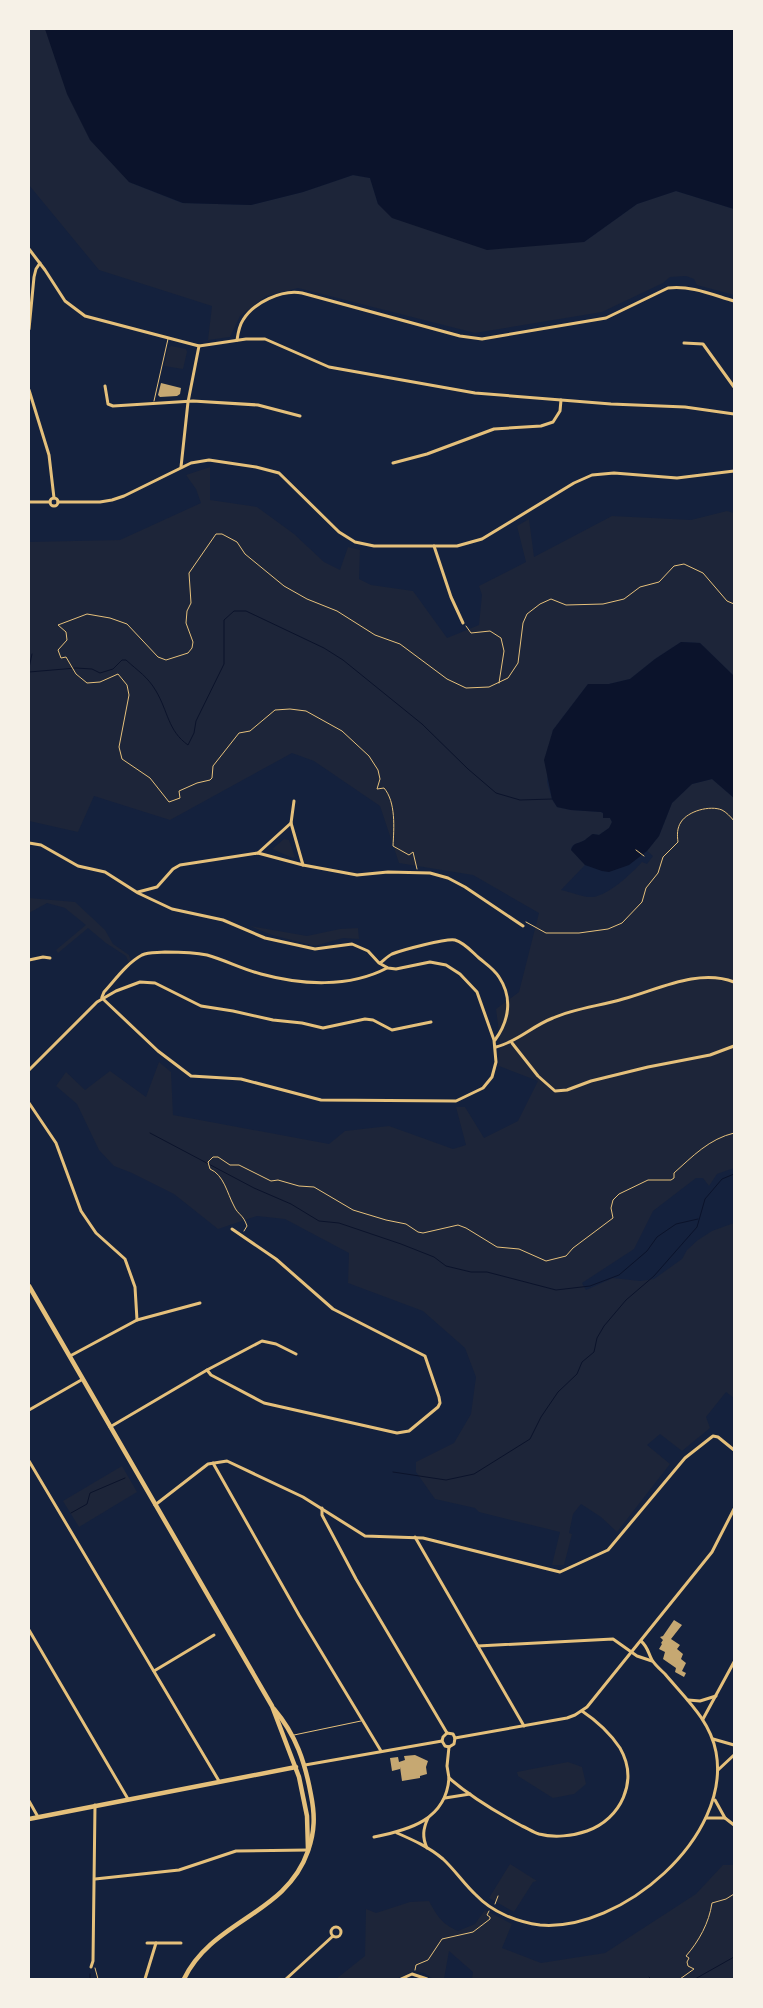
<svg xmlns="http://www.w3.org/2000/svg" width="763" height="2008" font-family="'PT Sans',sans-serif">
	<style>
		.green { fill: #1d2539 }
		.water { fill: #0b132b }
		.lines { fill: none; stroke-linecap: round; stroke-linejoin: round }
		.stream { stroke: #0b132b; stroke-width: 1 }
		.building { fill: #c6a872 }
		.path { stroke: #e5c07b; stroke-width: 1 }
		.service { stroke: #e5c07b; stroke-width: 1 }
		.minor { stroke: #e5c07b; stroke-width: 3 }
		.secondary { stroke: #e5c07b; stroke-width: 4.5 }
		.primary { stroke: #e5c07b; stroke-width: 4.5 }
	</style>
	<rect width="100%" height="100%" fill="#14213d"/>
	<g class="green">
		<polygon points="29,29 45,29 129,182 182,203 251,205 303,192 353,175 370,178 378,204 584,242 637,204 676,191 734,209 734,295 697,285 694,279 686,276 670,277 663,283 602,312 475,333 298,288 266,296 240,316 230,337 208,340 212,306 99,270 29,185"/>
		<polygon points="171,346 186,349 187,352 183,369 164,366 168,348"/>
		<path d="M210,467v33l47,7 37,27 30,28 16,8 8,-23 12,3 -1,29 12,6 42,6 34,47 32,-13 3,-30 -3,-9 47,-24 -9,-36 12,-7 5,38 78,-41 79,4 36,-9 7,2v163l-34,-33 -19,-1 -26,17 -25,20 -21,5h-21l-35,46 -6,52 5,17 5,8 14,3 30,2 9,6 2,4 -3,6 -10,7 -6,-1c-3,2 -7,6 -10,7 -6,3 -10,2 -12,8l14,16 -24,25c10,2 23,8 32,7 16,-2 39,-24 49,-35l5,2 6,-8 -6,-5 12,-15 13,-33 20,-19 20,-5 22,19v370l-17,6 -8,12 -6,-8h-7l-43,33 -19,38 -52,34 4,7 27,-12 27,3 14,-2 28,-20 5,-9 11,-10 14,-9 22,-8v175l-8,-6 -20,25 4,11 -28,23 -22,-17 -13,11 23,19 -53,68 -16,-15 -20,-13 -8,10 -4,19 3,1 -8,31h-12l8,-33 -81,-20 -4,-4 -40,-9 -19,-27v-10l38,-19 17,-29 5,-37 -11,-29 -42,-37 -75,-28 1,-30 -64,-34 -28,-3 -39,13 -44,-35 -42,-21 -18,-7 -15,-16 -22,-46 -21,-18 10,-14 19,18 25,-19 36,26 13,-35 12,10 2,43 156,29 16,-13 44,-5 64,23 13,-4 -10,-38h9l19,31 34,-17 20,-40 -39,-15 1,-26 -4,-31 23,-17 20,-79 -66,-38 -74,-12 -19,-57 -66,-45 -22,-8 -122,67 -76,-24 -16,36 -49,-11v-279l91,-2 81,-37 -5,-14 -10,-14z"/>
		<polygon points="284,839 289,840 295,857 293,858 272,849"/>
		<polygon points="29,898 75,902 105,930 113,944 129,955 131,961 129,963 126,956 106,943 88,928 58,953 56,950 86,925 65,908 47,903 29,913"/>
		<polygon points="250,926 307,936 340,929 358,928 359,939 343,938 315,946 272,935"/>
		<polygon points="122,1466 137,1492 79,1527 63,1501"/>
		<polygon points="568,1762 582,1767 586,1784 574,1794 553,1798 518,1776 517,1772"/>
		<polygon points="510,1864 537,1881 533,1882 514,1912 489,1898"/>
		<path d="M723,1865h11v114h-262l1,-7 -24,-21 -5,28h-11l-9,-6 -11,-2 -17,8h-60l29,-23 1,-47 10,4 34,-11 19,-1c8,15 13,23 29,30l17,-7 10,-14 27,14 -10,24 39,15 64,-10 91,-59z"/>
	</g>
	<g class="water">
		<polygon points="45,29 734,29 734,209 676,191 637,204 584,242 487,250 392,218 378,204 370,178 353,175 303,192 251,205 183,203 129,182 90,140 67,94"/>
		<path d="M681,642l19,1 34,33v122l-22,-19 -20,5 -20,19 -13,33 -12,15 -18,14 -20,7 -7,-1 -17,-6 -14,-15c2,-7 6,-6 12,-9 3,-1 7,-6 10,-7l6,1 10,-7 3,-6 -2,-4h-7v-5l-2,-1 -30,-2 -14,-3 -5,-8 -8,-39 9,-30 35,-46h21l21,-5 25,-20z"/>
	</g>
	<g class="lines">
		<g class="stream">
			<polyline points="29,668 32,654"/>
			<path d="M29,672l47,-4 16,1 8,4 13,-4 9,-9h4c12,11 22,17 30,31 12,20 12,40 32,54l6,-12 2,-12 28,-57v-44l10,-9h12l78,37 19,12 79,64 46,45 28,24 24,7 32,-1"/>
			<polyline points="150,1133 254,1188 291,1204 319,1221 339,1223 401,1244 434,1257 446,1266 471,1272 487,1272 556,1290 590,1286 619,1275 647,1251 657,1237 676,1224 698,1219"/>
			<polyline points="393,1472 446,1480 474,1474 530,1439 541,1417 558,1392 577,1374 582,1362 594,1352 597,1338 604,1326 626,1300 654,1276 697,1227 705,1199 722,1179 734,1174"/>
			<polyline points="71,1513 87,1504 90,1493 125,1478"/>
			<polyline points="90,1974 90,1979"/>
			<polyline points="649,1977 651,1979"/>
			<polyline points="695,1979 734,1957"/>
		</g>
	</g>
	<g class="building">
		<polygon points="161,383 181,388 180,394 177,396 160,397 158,395"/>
		<polygon points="674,1620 682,1625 671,1639 680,1645 677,1649 683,1654 681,1659 686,1663 682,1671 686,1673 684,1677 675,1672 676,1668 663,1659 665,1652 659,1649 662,1644 661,1643 663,1640 660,1637 663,1636"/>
		<polygon points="415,1755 428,1761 426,1767 427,1774 420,1776 420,1778 402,1781 400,1767 400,1769 392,1771 390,1758 398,1757 399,1762 405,1760 404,1756"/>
	</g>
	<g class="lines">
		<g class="path">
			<polyline points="466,626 471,633 490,631 501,638 504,651 499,683"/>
			<polyline points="636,850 644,856"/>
			<path d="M417,869l-4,-17 -4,3 -16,-9c1,-18 3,-44 -9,-58l-7,1 3,-10 -2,-9 -9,-14 -27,-25 -36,-20 -16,-2 -15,1 -25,21 -11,2 -26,33 -1,12 -2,2 -13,3 -18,8 1,7 -11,4 -19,-24 -28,-19 -3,-12 10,-52 -2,-10 -9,-11 -18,8 -13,1 -11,-9 -10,-17 -5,1 -3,-8 9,-10 -1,-8 -8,-7 29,-11 23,4 17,6 31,33 8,3 22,-7 4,-5 1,-6 -7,-19 1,-12 4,-8 -2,-30 27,-39h6l15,8 8,12 39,32 23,13 30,12 38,24 25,9 47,35 19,9 23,-1 19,-9 10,-15 5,-40 4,-9 13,-10 11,-5 15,6 37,-1 21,-5 16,-12 19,-5 15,-16 10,-2 19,9 24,28 7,3"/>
			<path d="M526,922l20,11h33l29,-4 14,-6 20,-21 4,-14 12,-15 5,-16 15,-15c-1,-7 -1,-14 3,-20 7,-11 29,-17 41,-12 4,2 9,7 12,11"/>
			<path d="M244,1231l3,-5c-4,-12 -9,-11 -13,-20 -7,-13 -10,-31 -24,-37l-2,-7 5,-5h5l12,8h9l32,16 7,-1 21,6 15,1 39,23 33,10 20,4 12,8 5,1 35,-8 8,3 31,19 22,2 27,12 20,-5 7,-8 40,-30 -2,-10 2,-8 6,-6 29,-14h23l3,-2v-5c19,-17 35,-34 60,-40"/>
			<polyline points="495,1904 498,1896"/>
			<polyline points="95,1968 98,1979"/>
			<polyline points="415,1970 416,1965 428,1960 442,1939 473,1932 490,1919 490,1917 487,1915 489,1911"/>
			<path d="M680,1979l14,-10 -6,-3 -1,-4 2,-4 -3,-2c13,-15 23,-33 26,-53l14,-4 8,-5"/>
		</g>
		<g class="service">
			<polyline points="154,401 168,339"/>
			<polyline points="294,1735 361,1721"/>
		</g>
		<g class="minor">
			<polyline points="29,249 45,270 65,301 85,316 199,346 246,339 265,339 329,367 475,393 611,404 685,407 734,414"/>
			<polyline points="29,329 34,277 36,269 40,263"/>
			<path d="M237,340c1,-7 2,-14 6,-20 10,-17 39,-31 59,-27l158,43 22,3 124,-21 62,-30c23,-3 45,7 66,13"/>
			<polyline points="684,343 703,344 734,387"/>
			<polyline points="105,386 108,404 113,406 193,401 258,405 300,416"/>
			<polyline points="29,390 49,455 54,498"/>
			<polyline points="393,463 427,454 494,429 541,426 553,422 560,411 561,400"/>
			<polyline points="181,467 188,402 199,346"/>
			<circle cx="54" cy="502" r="4"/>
			<polyline points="29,502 50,502"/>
			<polyline points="58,502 100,502 112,500 124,496 191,463 209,460 256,467 279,473 339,532 355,542 374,546 457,546 482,539 574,483 592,475 614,473 677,478 734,471"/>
			<polyline points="434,546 451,597 463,623"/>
			<polyline points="291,823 303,865"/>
			<polyline points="29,843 41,845 78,866 105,872 138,893 172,909 223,920 265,938 315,949 352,944 368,951 379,963 388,968 396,969 430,962 446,965 460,974 477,992 494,1040 496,1062 492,1077 483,1088 456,1101 321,1100 241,1079 191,1076 158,1051 102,998"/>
			<polyline points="258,853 291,823 294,801"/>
			<polyline points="138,892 157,887 173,869 180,865 258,853 303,865 357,875 388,872 430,873 448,878 465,887 523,926"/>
			<polyline points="29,960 43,957 50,958"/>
			<path d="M380,963c4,-3 8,-7 12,-9 10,-4 55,-16 63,-14 10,3 17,12 24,18 7,6 15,11 20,19 14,21 10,44 -4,63"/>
			<path d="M102,997l2,-5c11,-12 23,-29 38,-37 7,-3 15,-2 23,-3 14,0 28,0 42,3 18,5 35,14 54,19 40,11 88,14 126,-6"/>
			<polyline points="512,1043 538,1076 555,1091 567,1090 591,1081 648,1067 710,1055 734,1046"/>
			<path d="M496,1047c21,-5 36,-21 57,-29 22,-10 47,-12 70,-19 34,-9 75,-31 111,-17"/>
			<polyline points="29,1070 97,1002 116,991 140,982 155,983 201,1006 233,1011 273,1020 302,1023 323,1028 365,1019 373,1020 392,1030 431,1022"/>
			<polyline points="29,1103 56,1143 81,1211 96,1233 125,1259 135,1287 137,1320 70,1356"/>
			<polyline points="137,1320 200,1303"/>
			<polyline points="207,1370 262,1341 276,1344 296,1354"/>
			<polyline points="29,1410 83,1379"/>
			<polyline points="110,1427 207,1370 211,1375 264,1403 397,1433 409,1431 438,1407 440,1403 439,1397 425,1356 333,1309 276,1259 232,1229"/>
			<polyline points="29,1461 219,1781"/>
			<polyline points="213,1463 299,1615 381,1751"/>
			<polyline points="155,1505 208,1464 227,1461 303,1497 365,1536 423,1538 560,1572 608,1550 685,1458 713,1436 718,1437 734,1450"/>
			<polyline points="322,1508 322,1515 356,1579 447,1733"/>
			<polyline points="415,1537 524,1726"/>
			<polyline points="29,1630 128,1799"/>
			<polyline points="478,1646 613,1639 637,1656 652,1661"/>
			<polyline points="154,1671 214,1635"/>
			<polyline points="688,1700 700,1701 716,1696"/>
			<polyline points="703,1719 734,1662"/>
			<polyline points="447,1733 443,1737 442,1741 445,1746 449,1747"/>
			<polyline points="447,1733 453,1734 455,1738"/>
			<polyline points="455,1738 567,1718 575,1715 587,1707 712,1552 734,1509"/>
			<polyline points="713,1739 734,1745"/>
			<path d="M449,1747l-2,19 2,12c22,19 47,34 73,48 5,2 11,6 17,8 15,4 34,2 48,-3 34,-12 52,-50 33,-83 -10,-15 -23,-27 -38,-37"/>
			<polyline points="449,1747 454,1744 455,1738"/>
			<polyline points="305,1765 442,1741"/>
			<polyline points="718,1770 734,1755"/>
			<polyline points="445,1798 470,1794"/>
			<polyline points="29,1801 38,1817"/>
			<polyline points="706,1818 725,1818 715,1800"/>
			<polyline points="725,1818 734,1825"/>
			<path d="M397,1833c16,7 32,14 46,26 12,11 21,25 33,36 16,17 41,27 64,30 81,7 192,-88 176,-173 -6,-32 -31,-54 -51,-78 -4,-4 -10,-9 -13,-14 -4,-7 -4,-13 -11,-19"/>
			<path d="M374,1837c35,-7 72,-17 75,-59"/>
			<path d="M427,1848c-5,-11 -4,-19 1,-30"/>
			<polyline points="95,1879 179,1870 236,1851 308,1850"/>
			<circle cx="336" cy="1932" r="5"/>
			<polyline points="147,1943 181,1943"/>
			<polyline points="91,1967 93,1961 95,1805"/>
			<polyline points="145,1979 156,1943"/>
			<polyline points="286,1979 333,1936"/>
			<polyline points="401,1979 412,1974 427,1979"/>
		</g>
		<polyline class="secondary" points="29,1819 296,1767"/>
		<g class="primary">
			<polyline points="29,1286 272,1706 299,1777 307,1816 308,1850"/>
			<path d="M184,1979c28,-59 102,-64 124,-128 7,-20 7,-36 3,-56 -6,-33 -15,-60 -37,-86"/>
		</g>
	</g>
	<rect width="763" height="2008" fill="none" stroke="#f6f1e7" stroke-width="60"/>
</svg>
